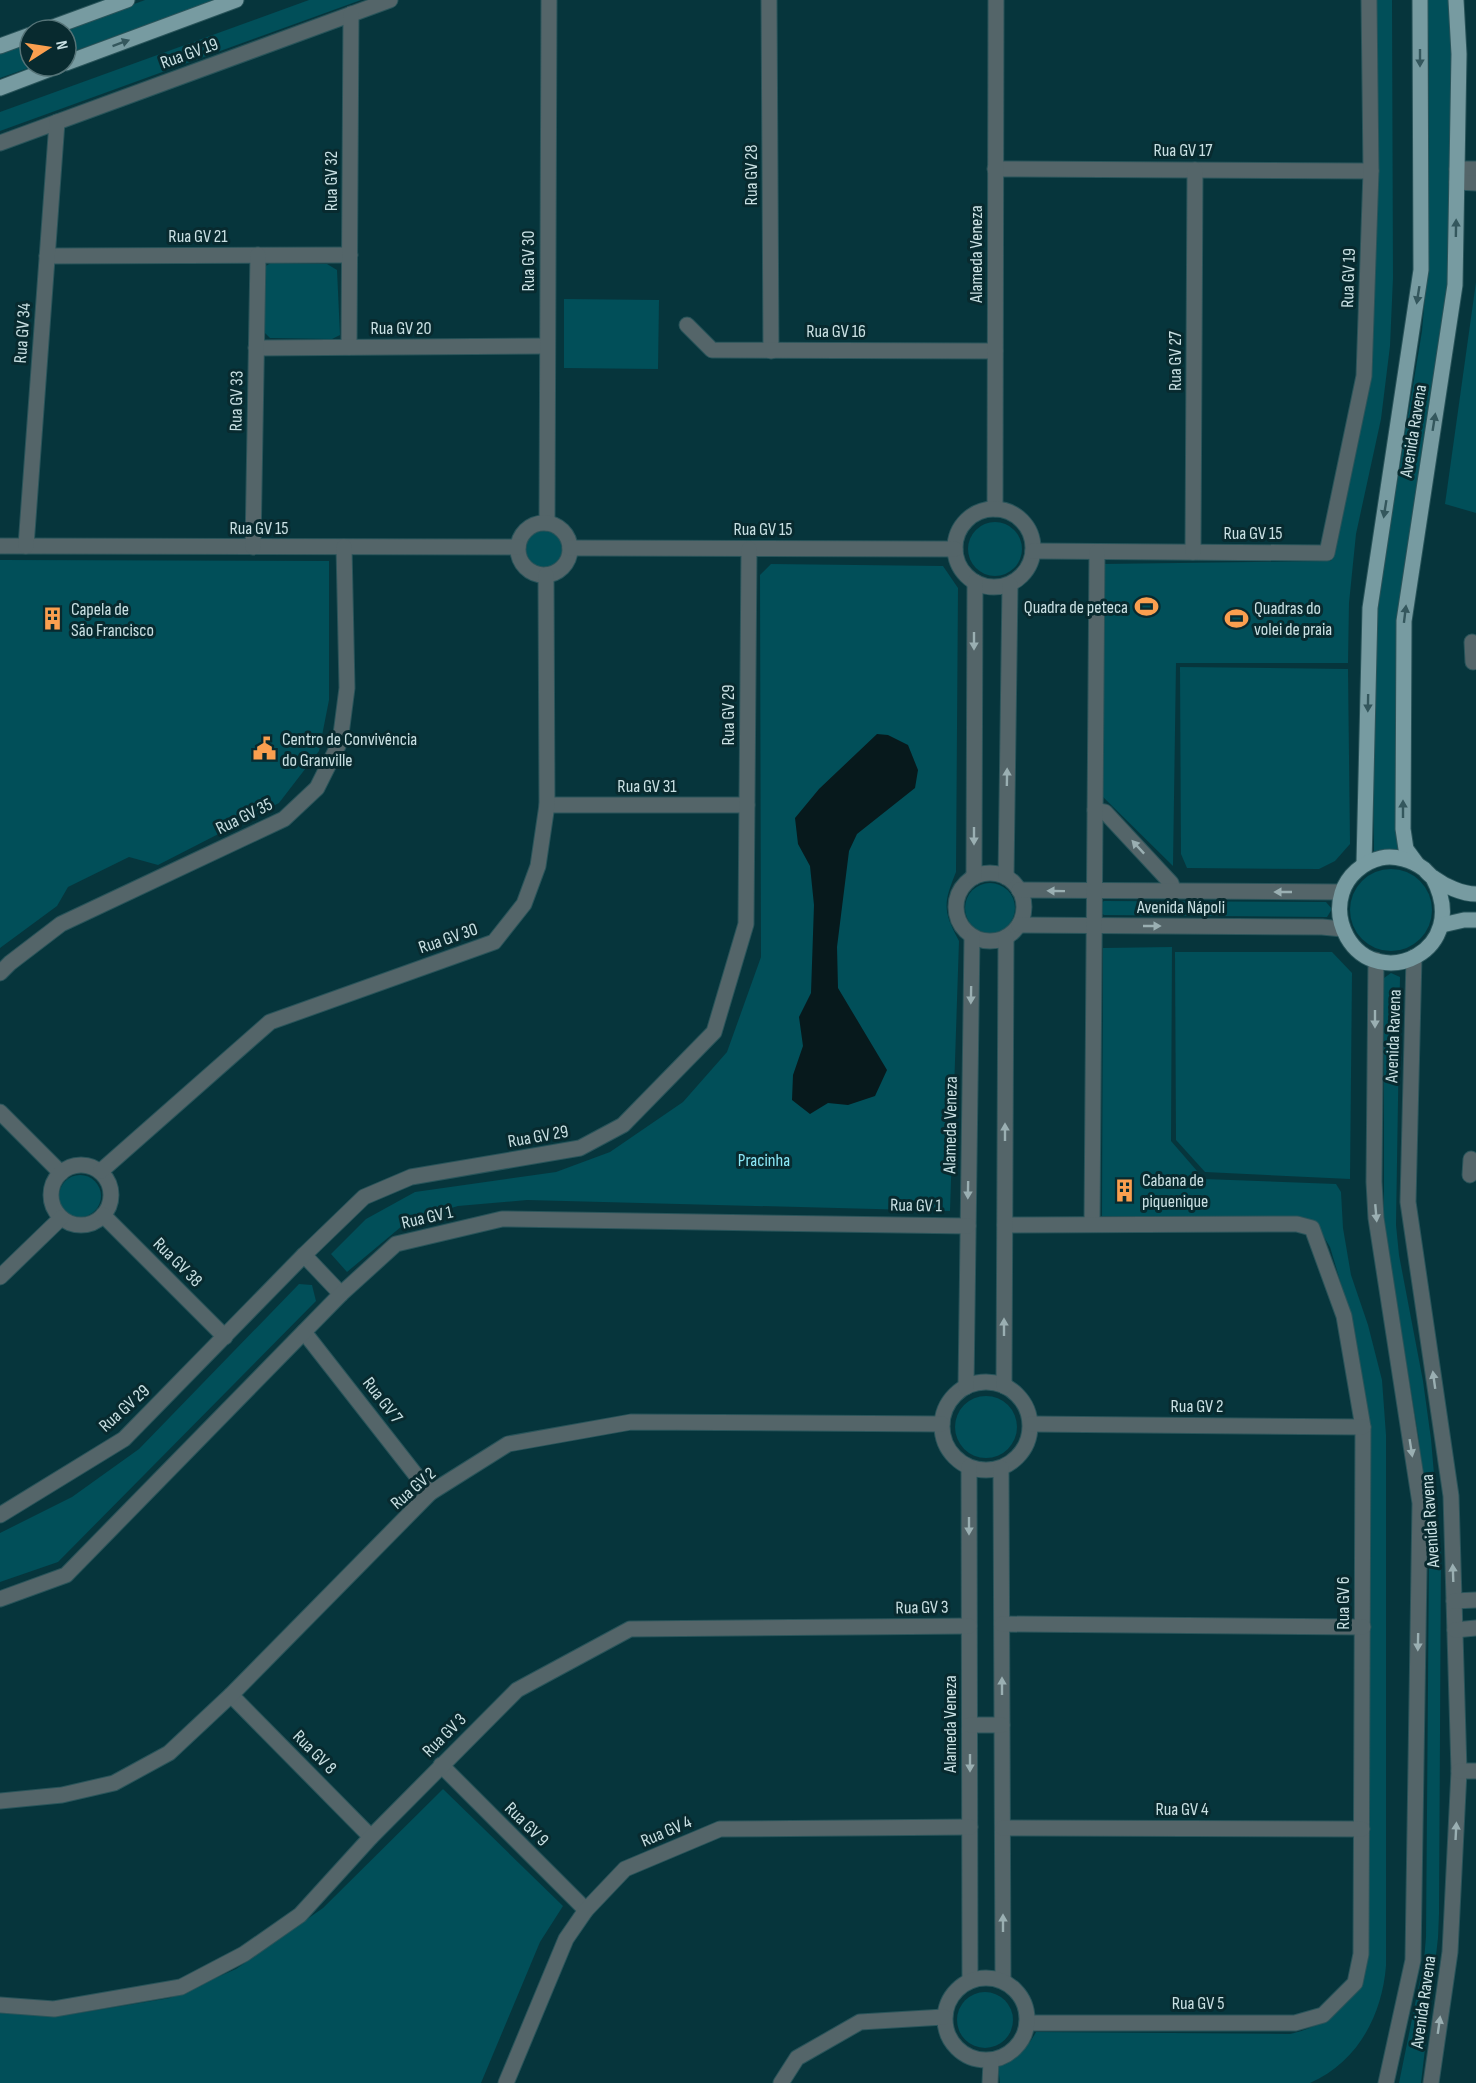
<svg xmlns="http://www.w3.org/2000/svg" width="1476" height="2083" font-family="'Sofia Sans Condensed',sans-serif">
	<style>
		.green { fill: #014f59 }
		.water { fill: #07191c }
		.lines { fill: none; stroke-linecap: round; stroke-linejoin: round }
		.minor-casing { stroke: #29545a; stroke-width: 17 }
		.major-casing { stroke: #29545a; stroke-width: 17 }
		.minor { stroke: #546569; stroke-width: 15 }
		.major { stroke: #779ba1; stroke-width: 15 }
		.oneway { fill: #34575d }
		.oneway2 { fill: #9aafb2 }
		.labels { text-anchor: middle; stroke-width: 6; stroke-linejoin: round; paint-order: stroke }
		.street-label { font-size: 18px; fill: #c9e0e3; stroke: #082a2f }
		.poi-label { font-size: 18px; fill: #c9e0e3; stroke: #082a2f; text-anchor: start }
		.park-label { font-size: 18px; fill: #8be8f7; stroke: #082a2f }
	</style>
	<rect width="100%" height="100%" fill="#06353c"/>
	<g class="green">
		<polygon points="145,0 214,0 66,54 66,30 64,30"/>
		<polygon points="309,0 361,0 0,131 0,112"/>
		<polygon points="1375,0 1392,0 1393,278 1390,346 1381,419 1356,534 1349,603 1348,663 1176,663 1173,866 1100,794 1102,564 1331,561 1371,379"/>
		<polygon points="1427,0 1450,0 1452,53 1447,303 1412,538 1401,851 1374,854 1372,690 1376,628 1381,580 1422,331 1427,272 1429,56"/>
		<polygon points="30,43 30,66 34,66 0,78 0,54"/>
		<polygon points="271,263 327,264 337,270 340,335 332,339 270,338 264,332 264,267"/>
		<polygon points="1476,282 1476,513 1445,504"/>
		<polygon points="564,299 659,300 658,369 564,368"/>
		<circle cx="995" cy="549" r="27"/>
		<circle cx="544" cy="549" r="18"/>
		<polygon points="0,560 329,561 329,700 319,751 279,803 158,865 129,857 68,887 57,906 0,948"/>
		<path d="M771,564l172,2 15,22 -2,284c-13,32 -13,39 3,69l-9,270 -423,-11 -69,6 -50,15 -61,51 -16,-18 35,-35 49,-27 141,-20 54,-20 73,-50 44,-50 34,-95 -1,-382z"/>
		<polygon points="1180,667 1348,669 1350,844 1335,861 1319,869 1187,868 1181,854"/>
		<circle cx="1391" cy="910" r="41"/>
		<circle cx="990" cy="908" r="25"/>
		<polygon points="1104,901 1326,902 1332,909 1327,917 1104,915 1101,913 1100,904"/>
		<path d="M1172,947l-1,194 33,38 132,5 5,8 2,36 8,47 17,50 14,55 4,55v531c-4,49 -28,96 -76,117h-310l-2,-16c18,-8 29,-18 38,-35l254,2c32,-7 52,-23 69,-50l11,-558 -20,-112 -20,-67 -9,-15 -17,-15 -202,-1 1,-268z"/>
		<polygon points="1175,952 1332,952 1352,973 1350,1179 1205,1172 1176,1140"/>
		<polygon points="1391,973 1400,977 1396,1225 1399,1255 1423,1381 1431,1439 1441,1556 1439,1914 1438,1938 1421,2083 1399,2083 1424,1960 1426,1937 1429,1556 1419,1440 1384,1226 1384,978"/>
		<circle cx="80" cy="1196" r="21"/>
		<polygon points="299,1284 312,1285 316,1301 58,1562 0,1582 0,1533 72,1497 139,1449"/>
		<circle cx="986" cy="1427" r="31"/>
		<polygon points="443,1789 563,1906 540,1942 481,2083 0,2083 0,2013 34,2015 74,2014 170,1998 236,1969 323,1908"/>
		<circle cx="985" cy="2020" r="28"/>
	</g>
	<polygon class="water" points="877,734 888,735 908,745 918,770 915,788 857,834 849,851 837,947 838,988 887,1070 875,1096 848,1105 828,1103 810,1114 792,1100 793,1075 803,1046 799,1017 811,993 814,905 810,866 798,844 795,818 819,789"/>
	<g class="lines">
		<defs>
			<g id="minor">
				<polyline points="769,0 771,351"/>
				<polyline points="0,143 390,0"/>
				<polyline points="995,169 1371,171"/>
				<polyline points="1457,169 1476,169"/>
				<polyline points="1457,182 1476,183"/>
				<polyline points="47,256 350,255"/>
				<polyline points="687,325 712,350 995,351"/>
				<polyline points="349,347 351,14"/>
				<polyline points="256,348 547,346"/>
				<polyline points="995,509 996,0"/>
				<circle cx="994" cy="548" r="39"/>
				<polyline points="547,523 549,0"/>
				<circle cx="544" cy="549" r="26"/>
				<polyline points="0,546 518,547"/>
				<polyline points="26,546 57,122"/>
				<polyline points="253,547 258,255"/>
				<polyline points="570,548 955,549"/>
				<polyline points="1033,551 1327,553 1364,376 1371,171 1369,0"/>
				<polyline points="1193,552 1195,170"/>
				<polyline points="1472,642 1473,662"/>
				<polyline points="547,805 747,805"/>
				<polyline points="1095,810 1105,812 1171,883 1174,892"/>
				<circle cx="990" cy="907" r="34"/>
				<polyline points="974,877 975,582"/>
				<polyline points="1006,877 1010,585"/>
				<polyline points="1019,890 1342,892"/>
				<polyline points="1019,925 1322,927 1343,929"/>
				<polyline points="1414,957 1408,1202 1451,1496 1459,1771 1450,1952 1431,2083"/>
				<polyline points="1376,960 1374,1182 1376,1218 1420,1503 1413,1960 1386,2083"/>
				<polyline points="0,973 10,963 61,924 284,819 317,788 340,742 347,688 344,547"/>
				<polyline points="0,1112 61,1173"/>
				<circle cx="81" cy="1195" r="30"/>
				<polyline points="101,1171 270,1022 494,942 524,904 538,866 547,805 546,575"/>
				<polyline points="1470,1175 1471,1159"/>
				<polyline points="103,1215 225,1337"/>
				<polyline points="1092,1224 1097,552"/>
				<polyline points="1005,1225 1297,1224 1312,1228 1344,1316 1363,1427 1361,1954 1355,1983 1323,2015 1295,2023 1027,2023"/>
				<polyline points="304,1255 341,1294"/>
				<polyline points="0,1277 61,1218"/>
				<polyline points="304,1332 430,1493"/>
				<circle cx="986" cy="1426" r="44"/>
				<polyline points="1004,1386 1006,938"/>
				<polyline points="966,1387 972,937"/>
				<polyline points="1031,1424 1363,1427"/>
				<polyline points="969,1467 970,1981"/>
				<polyline points="1001,1468 1003,1981"/>
				<polyline points="0,1515 124,1439 304,1255 364,1197 411,1177 580,1148 623,1125 714,1032 746,924 749,549"/>
				<polyline points="0,1599 66,1575 341,1294 396,1244 502,1219 968,1226"/>
				<polyline points="1454,1601 1476,1600"/>
				<polyline points="1002,1624 1363,1627"/>
				<polyline points="1455,1630 1476,1628"/>
				<polyline points="231,1695 371,1837"/>
				<polyline points="970,1725 1002,1725"/>
				<polyline points="441,1765 586,1910"/>
				<polyline points="1459,1771 1476,1771"/>
				<polyline points="0,1801 62,1795 114,1783 169,1753 231,1695 430,1493 508,1444 631,1422 942,1424"/>
				<polyline points="1003,1828 1362,1829"/>
				<circle cx="986" cy="2019" r="41"/>
				<polyline points="0,2005 54,2009 181,1987 244,1954 300,1915 371,1837 517,1690 630,1629 969,1626"/>
				<polyline points="506,2083 566,1939 586,1910 625,1869 720,1829 970,1827"/>
				<polyline points="781,2083 797,2058 860,2022 944,2017"/>
				<polyline points="990,2083 991,2061"/>
			</g>
			<g id="major">
				<polyline points="45,30 127,0"/>
				<polyline points="0,46 30,35"/>
				<polyline points="66,63 236,0"/>
				<polyline points="0,88 58,66"/>
				<polyline points="1364,864 1370,608 1421,270 1420,0"/>
				<polyline points="1417,864 1406,849 1403,829 1404,621 1455,285 1459,54 1456,0"/>
				<path d="M1433,878c39,73 -54,115 -86,59 -7,-13 -10,-28 -5,-44 5,-17 21,-31 39,-35 14,-3 31,2 43,11 3,3 6,7 10,9 11,8 28,16 42,16"/>
				<polyline points="1442,925 1464,920 1476,920"/>
			</g>
		</defs>
		<use href="#minor" class="minor-casing"/>
		<use href="#major" class="major-casing"/>
		<use href="#minor" class="minor"/>
		<use href="#major" class="major"/>
	</g>
	<defs><path id="oneway-solid" d="M-6-.8H1V-3.2L6.5 0L1 3.2V.8H-6Z" transform="scale(1.5)"/></defs>
	<g class="oneway">
		<use href="#oneway-solid" transform="translate(121 43) rotate(-20)"/>
		<use href="#oneway-solid" transform="translate(1420 58) rotate(90)"/>
		<use href="#oneway-solid" transform="translate(1456 228) rotate(-89)"/>
		<use href="#oneway-solid" transform="translate(1418 295) rotate(99)"/>
		<use href="#oneway-solid" transform="translate(1434 422) rotate(-81)"/>
		<use href="#oneway-solid" transform="translate(1385 509) rotate(99)"/>
		<use href="#oneway-solid" transform="translate(1405 614) rotate(-83)"/>
		<use href="#oneway-solid" transform="translate(1368 703) rotate(91)"/>
		<use href="#oneway-solid" transform="translate(1403 809) rotate(-90)"/>
	</g>
	<g class="oneway2">
		<use href="#oneway-solid" transform="translate(974 641) rotate(90)"/>
		<use href="#oneway-solid" transform="translate(1007 777) rotate(-89)"/>
		<use href="#oneway-solid" transform="translate(974 836) rotate(90)"/>
		<use href="#oneway-solid" transform="translate(1138 847) rotate(-133)"/>
		<use href="#oneway-solid" transform="translate(1056 891) rotate(-179)"/>
		<use href="#oneway-solid" transform="translate(1283 892) rotate(-180)"/>
		<use href="#oneway-solid" transform="translate(1152 926)"/>
		<use href="#oneway-solid" transform="translate(971 995) rotate(91)"/>
		<use href="#oneway-solid" transform="translate(1375 1019) rotate(90)"/>
		<use href="#oneway-solid" transform="translate(1005 1132) rotate(-90)"/>
		<use href="#oneway-solid" transform="translate(968 1190) rotate(91)"/>
		<use href="#oneway-solid" transform="translate(1376 1213) rotate(85)"/>
		<use href="#oneway-solid" transform="translate(1004 1327) rotate(-90)"/>
		<use href="#oneway-solid" transform="translate(1434 1380) rotate(-98)"/>
		<use href="#oneway-solid" transform="translate(1411 1448) rotate(81)"/>
		<use href="#oneway-solid" transform="translate(969 1526) rotate(90)"/>
		<use href="#oneway-solid" transform="translate(1453 1573) rotate(-92)"/>
		<use href="#oneway-solid" transform="translate(1418 1642) rotate(91)"/>
		<use href="#oneway-solid" transform="translate(1002 1686) rotate(-90)"/>
		<use href="#oneway-solid" transform="translate(970 1763) rotate(90)"/>
		<use href="#oneway-solid" transform="translate(1456 1831) rotate(-87)"/>
		<use href="#oneway-solid" transform="translate(1003 1923) rotate(-90)"/>
		<use href="#oneway-solid" transform="translate(1439 2025) rotate(-82)"/>
	</g>
	<defs>
		<symbol id="stadium-bare" viewBox="-9 -9 18 18"><path d="M0-5a6.5 5 0 1 0 0 10a6.5 5 0 1 0 0-10ZM-3.5-1.8h7v3.6h-7Z" fill="#fa9f4f" stroke="#082a2f" stroke-width="2.5" paint-order="stroke"/></symbol>
		<symbol id="building-bare" viewBox="-9 -9 18 18"><path d="M-4-6H4V6H1V3H-1V6H-4ZM-2.5-4.3h1.7v1.8h-1.7ZM.8-4.3h1.7v1.8H.8ZM-2.5-1h1.7V.8h-1.7ZM.8-1h1.7V.8H.8Z" fill="#fa9f4f" stroke="#082a2f" stroke-width="2.5" paint-order="stroke"/></symbol>
		<symbol id="civic-bare" viewBox="-9 -9 18 18"><path d="M-.6-6.5H3V-4.5H.6V-3L4-1V1h2V6H-6V1h2V-1L-.6-3ZM-1.2 2.5V6h2.4V2.5Z" fill="#fa9f4f" stroke="#082a2f" stroke-width="2.5" paint-order="stroke"/></symbol>
	</defs>
	<g fill-rule="evenodd">
		<use href="#stadium-bare" x="1130" y="590" width="33" height="33"/>
		<use href="#stadium-bare" x="1220" y="602" width="33" height="33"/>
		<use href="#building-bare" x="36" y="602" width="33" height="33"/>
		<use href="#civic-bare" x="248" y="732" width="33" height="33"/>
		<use href="#building-bare" x="1108" y="1174" width="33" height="33"/>
	</g>
	<g class="labels">
		<g class="street-label">
			<text transform="translate(189 53) rotate(-20)" y="6">Rua GV 19</text>
			<text x="1183" y="156">Rua GV 17</text>
			<text transform="translate(751 175) rotate(-90)" y="6">Rua GV 28</text>
			<text transform="translate(331 181) rotate(-90)" y="6">Rua GV 32</text>
			<text x="198" y="242">Rua GV 21</text>
			<text transform="translate(976 254) rotate(-90)" y="6">Alameda Veneza</text>
			<text transform="translate(528 261) rotate(-90)" y="6">Rua GV 30</text>
			<text transform="translate(1348 278) rotate(-88)" y="6">Rua GV 19</text>
			<text x="401" y="334">Rua GV 20</text>
			<text x="836" y="337">Rua GV 16</text>
			<text transform="translate(22 333) rotate(-86)" y="6">Rua GV 34</text>
			<text transform="translate(1175 361) rotate(-90)" y="6">Rua GV 27</text>
			<text transform="translate(236 401) rotate(-89)" y="6">Rua GV 33</text>
			<text transform="translate(1413 431) rotate(-81)" y="6">Avenida Ravena</text>
			<text x="259" y="534">Rua GV 15</text>
			<text x="763" y="535">Rua GV 15</text>
			<text x="1253" y="539">Rua GV 15</text>
			<text transform="translate(728 715) rotate(-90)" y="6">Rua GV 29</text>
			<text x="647" y="792">Rua GV 31</text>
			<text transform="translate(244 816) rotate(-26)" y="6">Rua GV 35</text>
			<text x="1181" y="913">Avenida Nápoli</text>
			<text transform="translate(448 938) rotate(-19)" y="6">Rua GV 30</text>
			<text transform="translate(1393 1036) rotate(-88)" y="6">Avenida Ravena</text>
			<text transform="translate(950 1125) rotate(-89)" y="6">Alameda Veneza</text>
			<text transform="translate(538 1136) rotate(-10)" y="6">Rua GV 29</text>
			<text transform="translate(916 1205) rotate(1)" y="6">Rua GV 1</text>
			<text transform="translate(427 1217) rotate(-13)" y="6">Rua GV 1</text>
			<text transform="translate(178 1262) rotate(45)" y="6">Rua GV 38</text>
			<text transform="translate(383 1400) rotate(52)" y="6">Rua GV 7</text>
			<text x="1197" y="1412">Rua GV 2</text>
			<text transform="translate(124 1408) rotate(-42)" y="6">Rua GV 29</text>
			<text transform="translate(413 1488) rotate(-41)" y="6">Rua GV 2</text>
			<text transform="translate(1430 1521) rotate(-94)" y="6">Avenida Ravena</text>
			<text transform="translate(1343 1603) rotate(-90)" y="6">Rua GV 6</text>
			<text transform="translate(922 1607) rotate(-1)" y="6">Rua GV 3</text>
			<text transform="translate(950 1724) rotate(-90)" y="6">Alameda Veneza</text>
			<text transform="translate(444 1735) rotate(-45)" y="6">Rua GV 3</text>
			<text transform="translate(315 1752) rotate(45)" y="6">Rua GV 8</text>
			<text x="1182" y="1815">Rua GV 4</text>
			<text transform="translate(527 1824) rotate(45)" y="6">Rua GV 9</text>
			<text transform="translate(666 1831) rotate(-23)" y="6">Rua GV 4</text>
			<text transform="translate(1423 2002) rotate(-82)" y="6">Avenida Ravena</text>
			<text x="1198" y="2009">Rua GV 5</text>
		</g>
		<g class="poi-label">
			<text x="1128" y="613" text-anchor="end">Quadra de peteca</text>
			<text x="1254" y="614">Quadras do<tspan x="1254" dy="21">volei de praia</tspan></text>
			<text x="71" y="615">Capela de<tspan x="71" dy="21">São Francisco</tspan></text>
			<text x="282" y="745">Centro de Convivência<tspan x="282" dy="21">do Granville</tspan></text>
			<text x="1142" y="1186">Cabana de<tspan x="1142" dy="21">piquenique</tspan></text>
		</g>
		<g class="park-label">
			<text x="764" y="1166">Pracinha</text>
		</g>
	</g>
	<g transform="translate(48 48) rotate(78)"><circle r="28" fill="#082a2f" stroke="#557377" stroke-width="1.5"/>
	<path d="M0-4.5L10 22L0 15L-10 22Z" fill="#fa9f4f"/>
	<text y="-9" font-size="16" font-weight="bold" text-anchor="middle" fill="#c9e0e3">N</text>
	</g>
</svg>
